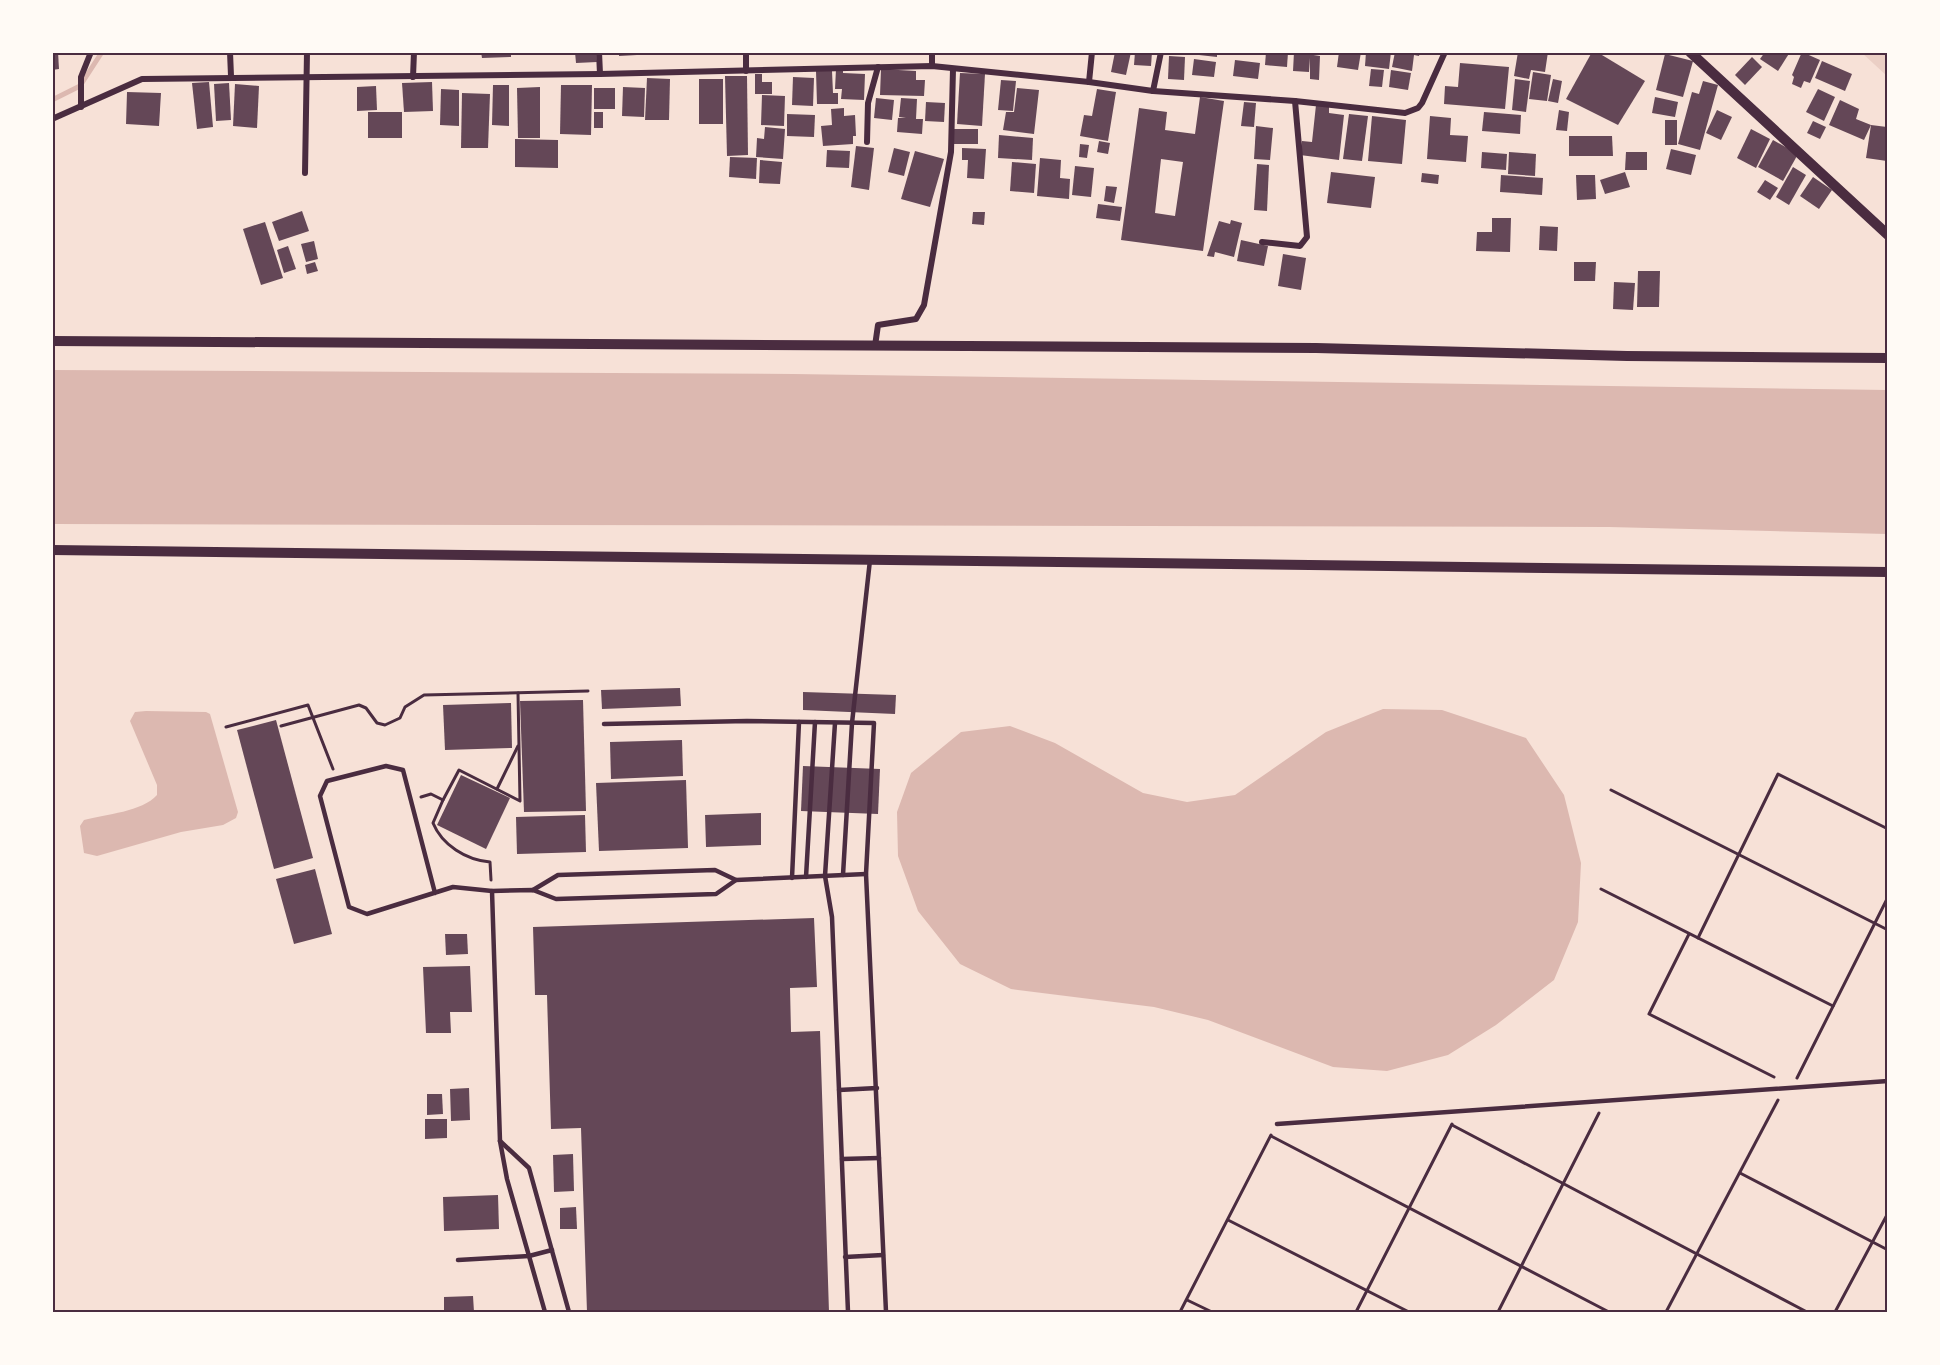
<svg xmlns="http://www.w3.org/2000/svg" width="1940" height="1365" font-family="'Libre Baskerville',serif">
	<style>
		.green { fill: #ebcfc5 }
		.water { fill: #dcb8b0 }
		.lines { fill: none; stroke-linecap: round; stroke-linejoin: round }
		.stream { stroke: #dcb8b0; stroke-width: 5 }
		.building { fill: #644757; fill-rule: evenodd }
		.path { stroke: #4a2c40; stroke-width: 3 }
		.service { stroke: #4a2c40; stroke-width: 4.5 }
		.minor { stroke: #4a2c40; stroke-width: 6 }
		.tertiary { stroke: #4a2c40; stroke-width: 10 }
		.neatline { fill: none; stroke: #4a2c40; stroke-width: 2 }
	</style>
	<rect width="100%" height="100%" fill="#f7e1d7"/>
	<polygon class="green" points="1862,53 1887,53 1887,76"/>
	<g class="water">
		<polygon points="53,370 793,374 1887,390 1887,534 1609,527 53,524"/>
		<polygon points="1383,709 1442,710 1526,738 1564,795 1581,863 1578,922 1554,980 1496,1025 1448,1055 1387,1071 1333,1067 1208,1020 1154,1007 1011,989 960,964 918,911 898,856 897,812 911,773 961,732 1010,726 1055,743 1143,793 1187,802 1235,795 1326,732"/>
		<path d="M146,711l60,1 4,2 28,98 -2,6 -13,7 -42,7 -84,24 -13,-3 -4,-27 4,-6c22,-6 58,-8 73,-25v-10l-27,-64 5,-9z"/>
	</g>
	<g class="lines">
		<polyline class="stream" points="52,100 80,86 102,52"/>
	</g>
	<g class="building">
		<polygon points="52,52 58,52 59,69 52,70"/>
		<polygon points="481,52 511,52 511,57 482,58"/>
		<polygon points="575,52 596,52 597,62 576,63"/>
		<polygon points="619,52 637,52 637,55 619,56"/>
		<polygon points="1115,52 1131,52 1126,75 1111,72"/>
		<polygon points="1135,52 1152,52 1151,66 1134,65"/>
		<polygon points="1172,52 1217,52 1217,57"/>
		<polygon points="1266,52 1288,52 1287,67 1265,65"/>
		<polygon points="1294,52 1320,56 1319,80 1310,79 1310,58 1309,72 1293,71"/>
		<polygon points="1339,52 1361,52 1358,70 1337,67"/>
		<polygon points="1366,52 1391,52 1389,69 1365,66"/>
		<polygon points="1395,52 1420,52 1419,56 1414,55 1412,71 1392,67"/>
		<polygon points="1518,52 1548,52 1545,72 1531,70 1529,79 1514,76"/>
		<polygon points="1592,52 1597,52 1645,81 1618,125 1566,99"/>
		<polygon points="1765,52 1790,52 1778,71 1760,59"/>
		<polygon points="1802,52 1820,60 1810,83 1804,81 1801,88 1792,84 1794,77 1792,75"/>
		<polygon points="1665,54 1693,61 1683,97 1656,90"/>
		<polygon points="1169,56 1185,57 1184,80 1168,79"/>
		<polygon points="1752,57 1762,67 1745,85 1735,75"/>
		<polygon points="1194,59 1216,62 1214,77 1192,75"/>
		<polygon points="1235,60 1260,63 1258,79 1233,76"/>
		<polygon points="1822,61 1852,74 1845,91 1815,78"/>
		<polygon points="1460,63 1509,67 1505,109 1444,104 1445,86 1458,87"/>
		<polygon points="836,69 843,69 843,73 865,74 864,100 841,99 842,89 835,89"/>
		<polygon points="881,69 916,71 916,80 925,80 924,96 880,95"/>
		<polygon points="1371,69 1384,70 1382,87 1369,86"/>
		<polygon points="1391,70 1411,73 1408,90 1389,87"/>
		<polygon points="816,71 832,71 833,93 838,93 838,104 817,104"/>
		<polygon points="1533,72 1551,75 1547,101 1529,99"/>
		<polygon points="960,73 985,74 982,126 957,124"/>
		<polygon points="755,74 762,74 762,82 772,82 772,94 755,94"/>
		<polygon points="725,76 747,76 748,155 727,156"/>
		<polygon points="793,77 814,78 813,106 792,105"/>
		<polygon points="647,78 670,79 669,120 645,120"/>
		<rect x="699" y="79" width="24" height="45"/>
		<polygon points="1515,79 1530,81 1526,112 1512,110"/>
		<polygon points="1553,79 1562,81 1558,103 1548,101"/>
		<polygon points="1001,80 1016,81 1013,111 998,110"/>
		<polygon points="1703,81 1718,85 1700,150 1678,144 1692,92 1699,94"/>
		<polygon points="209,82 213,127 197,129 192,83"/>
		<polygon points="432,82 433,111 404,112 402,83"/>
		<polygon points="229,83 231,120 216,121 214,84"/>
		<polygon points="235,84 259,86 257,128 233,126"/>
		<polygon points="493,85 509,85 509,126 492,125"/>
		<polygon points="561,85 592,85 591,135 560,134"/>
		<polygon points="376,86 377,110 357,111 357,87"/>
		<polygon points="540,87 540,138 518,138 517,88"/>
		<polygon points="623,87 645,88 644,117 622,116"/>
		<rect x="594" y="88" width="21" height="21"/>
		<polygon points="1017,88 1039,90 1034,134 1003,130 1006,112 1014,112"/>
		<polygon points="441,89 459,90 459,126 440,125"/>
		<polygon points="1097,89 1116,92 1108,141 1080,136 1084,115 1092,116"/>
		<polygon points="1818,89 1835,97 1824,121 1806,112"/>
		<polygon points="127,92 161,93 159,126 126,124"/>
		<polygon points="462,93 490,94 488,148 461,148"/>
		<polygon points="762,95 785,96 784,126 761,125"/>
		<path d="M1200,97l24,4 -21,150 -82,-11 18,-132 28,4 -2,18 30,4zM1161,159l22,3 -8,54 -20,-3z"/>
		<polygon points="1655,97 1678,102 1675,117 1652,113"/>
		<polygon points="876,98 894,100 892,120 874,118"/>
		<polygon points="901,98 917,99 916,119 923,119 922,134 897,132 898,118 906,118 899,117"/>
		<polygon points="1840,100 1859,109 1856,119 1871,125 1864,140 1829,125"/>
		<polygon points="926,102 945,103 944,122 925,121"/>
		<polygon points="1244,102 1256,103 1254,127 1241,126"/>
		<polygon points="1316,105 1329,107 1329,113 1344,115 1339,160 1300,155 1302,141 1312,142"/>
		<polygon points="844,108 844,116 855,115 856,136 853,136 853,144 823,146 821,126 832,125 831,109"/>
		<polygon points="1559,110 1569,112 1567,131 1556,130"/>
		<polygon points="1717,110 1732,117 1721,140 1706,133"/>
		<rect x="368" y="112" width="34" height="26"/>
		<rect x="594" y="112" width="9" height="16"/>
		<polygon points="1484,112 1521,115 1520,134 1482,131"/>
		<polygon points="787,114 815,115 814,137 787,136"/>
		<polygon points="1349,114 1368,116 1362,161 1343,159"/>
		<polygon points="1372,116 1406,120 1402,164 1368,161"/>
		<polygon points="1430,116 1451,118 1450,135 1468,136 1466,162 1427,159"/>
		<rect x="1665" y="120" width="12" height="25"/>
		<polygon points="1813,121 1826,127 1820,139 1807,133"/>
		<polygon points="1871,125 1887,127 1887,161 1866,158"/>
		<polygon points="1256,126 1273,128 1270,160 1254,159"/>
		<polygon points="765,127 785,129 783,159 756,157 757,138 764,139"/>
		<rect x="954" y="129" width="24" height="15"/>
		<polygon points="1751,129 1770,139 1756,168 1737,158"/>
		<polygon points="999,135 1033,138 1032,160 998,158"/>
		<polygon points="1569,136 1612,136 1613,156 1569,156"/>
		<polygon points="515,139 558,140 558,168 515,167"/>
		<polygon points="1773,140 1798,154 1783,181 1758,167"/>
		<polygon points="1099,141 1110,143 1108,154 1097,152"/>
		<polygon points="1080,144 1089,145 1087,158 1079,157"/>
		<polygon points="856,146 874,148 869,190 851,187"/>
		<polygon points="894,148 910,152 904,176 888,172"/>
		<polygon points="962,148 986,149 984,179 967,178 968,160 962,160"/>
		<polygon points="1671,149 1696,155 1691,175 1666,169"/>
		<polygon points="827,150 850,151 849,168 826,167"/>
		<polygon points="915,151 944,159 930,207 901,199"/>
		<polygon points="1482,152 1507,154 1506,170 1481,168"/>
		<polygon points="1509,152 1536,154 1535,176 1508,174"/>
		<polygon points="1626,152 1647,152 1647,170 1625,170"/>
		<polygon points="730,157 757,158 756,179 729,177"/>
		<polygon points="1040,158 1061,160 1060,178 1070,179 1069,199 1037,196"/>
		<polygon points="760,160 782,162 780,184 759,183"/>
		<polygon points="1012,162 1036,164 1034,193 1010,191"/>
		<polygon points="1257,164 1269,165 1267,211 1254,210"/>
		<polygon points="1075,166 1094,168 1091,197 1072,195"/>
		<polygon points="1793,167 1806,175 1789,205 1776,197"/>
		<polygon points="1331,172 1375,177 1371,208 1327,203"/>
		<polygon points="1625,172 1630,187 1605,194 1600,180"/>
		<polygon points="1422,173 1439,175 1438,184 1421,182"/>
		<polygon points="1501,175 1543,178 1542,195 1500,192"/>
		<polygon points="1576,175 1595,175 1596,199 1577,200"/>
		<polygon points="1813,177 1832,190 1819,209 1800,196"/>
		<polygon points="1765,180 1778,188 1770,200 1757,192"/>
		<polygon points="1106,186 1117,187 1114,203 1104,201"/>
		<polygon points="1098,204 1122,207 1120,221 1096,218"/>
		<polygon points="302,211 309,231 279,241 272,222"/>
		<polygon points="973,212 985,212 984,225 972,224"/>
		<polygon points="1492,218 1511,218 1510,252 1476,251 1477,232 1492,232"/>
		<polygon points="1231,220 1242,223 1234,257 1215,252 1214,257 1207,256 1219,221 1230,224"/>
		<polygon points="265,222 283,278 261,285 243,229"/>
		<polygon points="1540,226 1558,227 1557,251 1539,250"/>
		<polygon points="1241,240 1268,246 1264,266 1237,261"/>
		<polygon points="314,241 318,259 306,262 301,244"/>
		<polygon points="288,246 296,269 284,273 277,250"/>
		<polygon points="1283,254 1306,258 1301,290 1278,286"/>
		<polygon points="315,262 318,271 307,274 305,265"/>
		<polygon points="1574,262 1596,262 1595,281 1574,281"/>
		<polygon points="1638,271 1660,271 1659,307 1637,307"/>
		<polygon points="1614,282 1635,283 1633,310 1613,309"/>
		<polygon points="680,688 681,706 602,709 601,690"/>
		<polygon points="803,692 896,695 895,714 803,710"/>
		<polygon points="583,700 586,811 524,812 520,701"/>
		<polygon points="511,703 512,748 445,750 443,705"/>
		<polygon points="276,720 313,858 274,869 237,730"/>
		<polygon points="682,740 683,776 611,779 610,742"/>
		<polygon points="803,766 880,769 878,814 801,811"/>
		<polygon points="461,775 510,798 486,849 437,825"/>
		<polygon points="686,780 688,848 599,851 596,783"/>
		<polygon points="761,813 761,845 706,847 705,815"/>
		<polygon points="585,815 586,852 517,854 516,817"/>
		<polygon points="315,869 332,934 294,944 276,879"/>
		<polygon points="814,918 817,987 790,988 791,1032 820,1031 829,1312 587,1312 581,1128 551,1129 547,995 535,995 533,927"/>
		<polygon points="445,934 467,934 468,954 446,955"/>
		<polygon points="470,966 472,1012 450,1012 451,1033 426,1033 423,967"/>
		<polygon points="469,1088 470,1120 451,1121 450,1089"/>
		<polygon points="427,1094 442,1094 443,1114 427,1115"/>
		<polygon points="425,1119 447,1119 447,1138 425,1139"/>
		<polygon points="573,1154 574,1191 554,1192 553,1155"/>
		<polygon points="498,1195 499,1229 444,1231 443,1197"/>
		<polygon points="576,1207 577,1229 560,1229 560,1208"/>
		<polygon points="473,1296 474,1312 444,1312 444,1297"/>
	</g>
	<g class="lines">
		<g class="path">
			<polyline points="281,726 359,705 366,708 377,723 385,725 400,718 405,707 424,695 588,691"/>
			<polyline points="226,727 308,705 333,769"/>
			<polyline points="497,789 518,746"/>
			<polyline points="1611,790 1888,930"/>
			<path d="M421,797l10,-3 12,6 -10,23c9,22 33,37 57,39l1,18"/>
			<polyline points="443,800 459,770 520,801 518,693"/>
			<polyline points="1601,889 1833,1006"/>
			<polyline points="1689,934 1649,1014 1774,1077"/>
			<polyline points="1698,938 1778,774 1888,829"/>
			<polyline points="1797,1078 1888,897"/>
			<polyline points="1452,1125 1807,1312"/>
			<polyline points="1271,1136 1609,1312"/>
			<polyline points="1740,1173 1888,1250"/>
			<polyline points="1228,1220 1409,1312"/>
			<polyline points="1187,1300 1212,1312"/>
			<polyline points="1180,1312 1271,1135"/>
			<polyline points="1356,1312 1452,1124"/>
			<polyline points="1498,1312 1599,1113"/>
			<polyline points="1666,1312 1778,1100"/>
			<polyline points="1835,1312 1888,1213"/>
		</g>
		<g class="service">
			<polyline points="835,723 825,876 832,917 848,1312"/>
			<polyline points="604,724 747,721 874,723 866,874 886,1312"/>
			<polyline points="843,875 852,723 870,560"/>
			<polyline points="806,877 815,722"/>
			<polyline points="792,878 799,722"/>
			<polyline points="533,890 558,875 715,870 736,880 866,874"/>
			<polyline points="492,891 500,1141 507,1179 545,1312"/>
			<polyline points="435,893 403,770 386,766 327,781 320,796 349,907 367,914 453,887 492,891 533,890 556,899 716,894 736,880"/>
			<polyline points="839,1090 877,1088"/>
			<polyline points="1277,1124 1888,1081"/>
			<polyline points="500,1141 529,1168 569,1312"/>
			<polyline points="842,1159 879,1158"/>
			<polyline points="845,1257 883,1255"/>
			<polyline points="458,1260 529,1256 552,1250"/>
		</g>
		<g class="minor">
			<polyline points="230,52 231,76"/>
			<polyline points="599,52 600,74"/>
			<polyline points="746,52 746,71"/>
			<polyline points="932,52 932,66"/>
			<polyline points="413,77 414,52"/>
			<polyline points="1089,82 1092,52"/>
			<polyline points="1153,91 1161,52"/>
			<polyline points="81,107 81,77 91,52"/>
			<polyline points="52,119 142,79 600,74 932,66 1089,82 1153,91 1295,101 1405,113 1418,108 1422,103 1445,52"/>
			<polyline points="867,142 868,103 878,67"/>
			<polyline points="305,173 307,52"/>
			<polyline points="1262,242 1300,246 1307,237 1295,101"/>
			<polyline points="875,346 878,325 916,319 924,305 951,152 953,69"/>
		</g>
		<g class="tertiary">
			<polyline points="1690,52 1888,235"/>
			<polyline points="52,341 1316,348 1627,356 1888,358"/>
			<polyline points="52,550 1888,572"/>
		</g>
	</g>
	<rect width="1940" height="1365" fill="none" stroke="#fffaf5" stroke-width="108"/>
	<rect x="54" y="54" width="1832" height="1257" class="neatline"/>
</svg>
